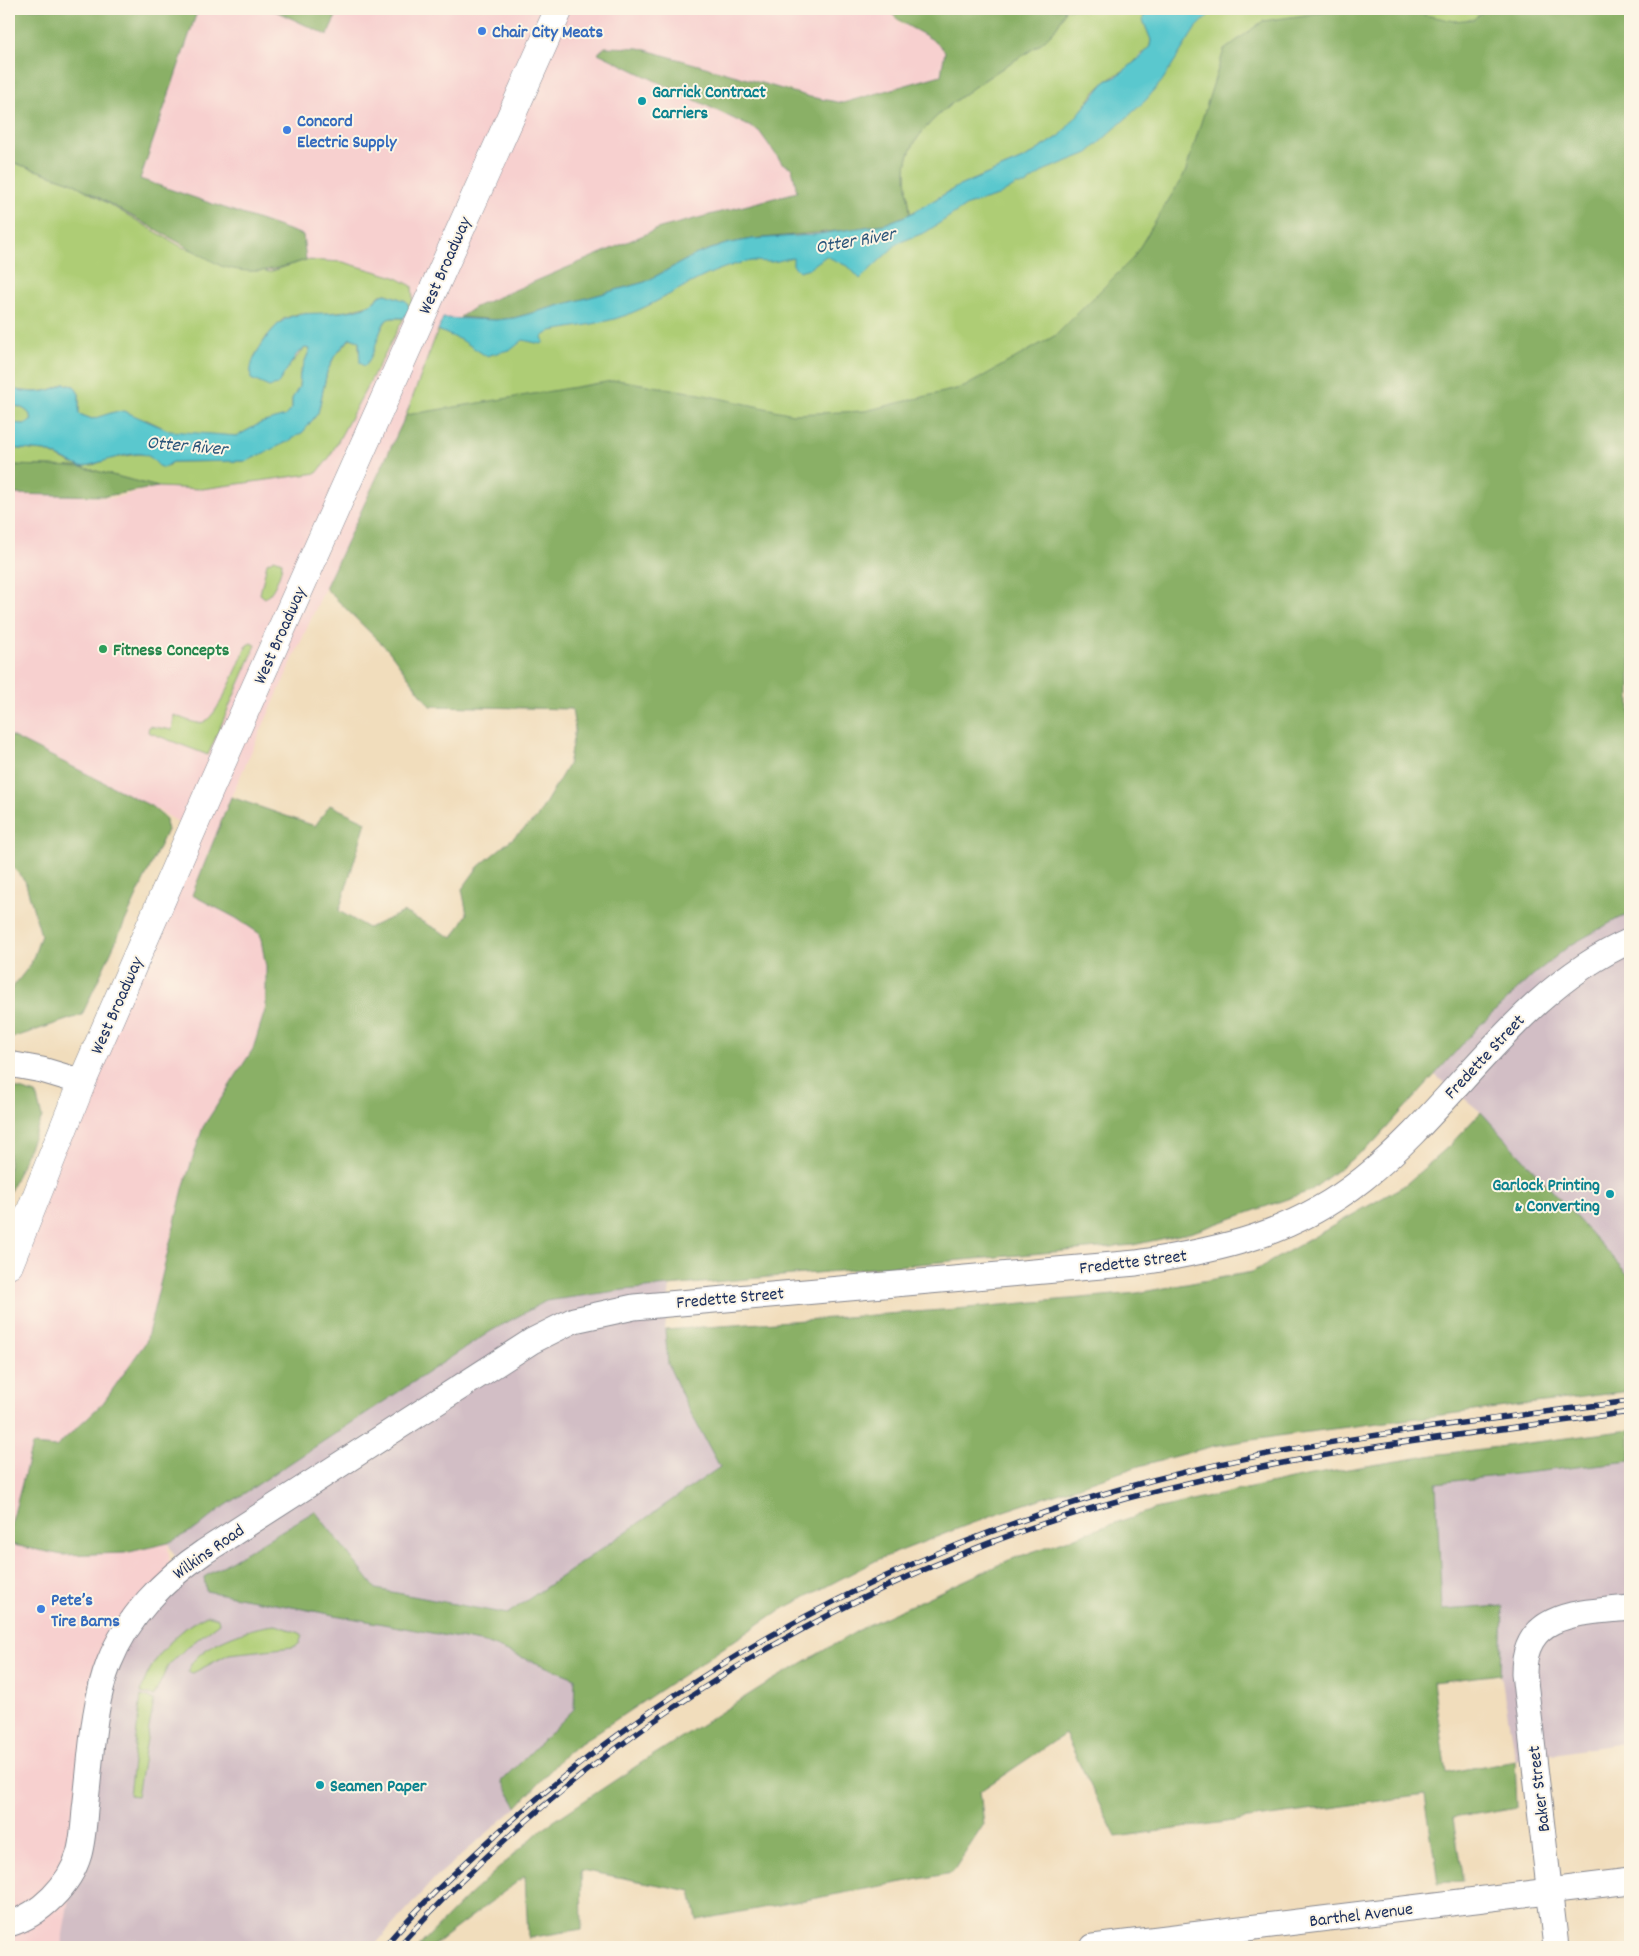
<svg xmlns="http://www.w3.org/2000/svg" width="1639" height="1956" font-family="Dekko,sans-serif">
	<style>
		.built { fill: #f7d0cf }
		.industrial { fill: #d2bec5 }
		.green { fill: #aecd75; stroke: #647e6a }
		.forest { fill: #8ab066; stroke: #527062 }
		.water { fill: #5ac8ce; stroke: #3a7c96 }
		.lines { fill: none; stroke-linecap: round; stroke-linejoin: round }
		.minor-casing { stroke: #86868d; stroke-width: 27 }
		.major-casing { stroke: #86868d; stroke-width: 29 }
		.minor { stroke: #fff; stroke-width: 25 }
		.major { stroke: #fff; stroke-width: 28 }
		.rail-casing { stroke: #1b2f5e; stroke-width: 5.5 }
		.rail { stroke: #fcf5e5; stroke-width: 4; stroke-dasharray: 11; stroke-linecap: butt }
		.shop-dot { fill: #3f7fe0; stroke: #fcf5e5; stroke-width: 2 }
		.culture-dot { fill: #0f9aa8; stroke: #fcf5e5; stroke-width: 2 }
		.leisure-dot { fill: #2e9e5b; stroke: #fcf5e5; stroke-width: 2 }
		.labels { text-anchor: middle; stroke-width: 4; stroke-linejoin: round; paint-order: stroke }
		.shop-label { font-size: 18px; font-weight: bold; fill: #366cbe; stroke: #fcf5e5; text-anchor: start }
		.culture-label { font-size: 18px; font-weight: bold; fill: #0d838f; stroke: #fcf5e5; text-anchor: start }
		.street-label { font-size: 18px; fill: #1b2f5e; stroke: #fcf5e5 }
		.leisure-label { font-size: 18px; font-weight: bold; fill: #27864d; stroke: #fcf5e5; text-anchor: start }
		.water-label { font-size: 19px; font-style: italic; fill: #2b557a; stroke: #fcf5e5 }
	</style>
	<rect width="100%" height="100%" fill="#fcf5e5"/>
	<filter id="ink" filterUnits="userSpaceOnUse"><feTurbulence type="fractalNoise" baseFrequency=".02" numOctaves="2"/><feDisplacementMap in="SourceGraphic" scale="10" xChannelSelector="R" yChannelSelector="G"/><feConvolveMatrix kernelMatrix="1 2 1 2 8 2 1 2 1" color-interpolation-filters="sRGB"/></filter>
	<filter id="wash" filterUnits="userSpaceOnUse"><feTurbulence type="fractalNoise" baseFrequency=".0096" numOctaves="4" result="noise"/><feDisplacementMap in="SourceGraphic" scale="20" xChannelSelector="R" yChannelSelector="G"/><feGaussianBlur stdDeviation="1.12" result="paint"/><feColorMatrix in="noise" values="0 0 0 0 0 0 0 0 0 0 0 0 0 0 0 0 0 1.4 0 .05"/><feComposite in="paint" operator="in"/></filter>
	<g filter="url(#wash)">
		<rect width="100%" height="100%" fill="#f1ddbc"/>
		<g class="built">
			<polygon points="198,9 890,9 890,12 900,23 933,38 945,52 941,75 843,103 810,97 784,88 782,163 792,168 797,192 660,228 475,307 459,317 325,588 231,797 192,894 236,918 260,934 266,967 266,1007 253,1049 203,1127 146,1342 103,1403 56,1447 32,1445 9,1533 9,1265 192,830 151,806 9,735 9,494 45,494 114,498 158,487 202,489 317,473 329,458 413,292 395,277 343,262 306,260 303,235 140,179"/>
			<polygon points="168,1543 171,1576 63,1947 9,1947 9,1544 62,1555 125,1553"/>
		</g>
		<g class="industrial">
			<polygon points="1630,915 1630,1277 1481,1112 1435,1075 1477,1028 1533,975 1569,946 1619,918"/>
			<polygon points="670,1286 665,1330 668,1364 686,1404 721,1467 507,1614 486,1643 575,1678 575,1709 502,1781 517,1807 435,1878 373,1947 61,1947 92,1755 109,1664 181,1568 168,1543 197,1528 219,1510 491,1331 546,1301 623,1290"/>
			<polygon points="1630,1461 1630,1742 1515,1760 1501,1674 1502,1610 1442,1611 1436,1483"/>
		</g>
		<g class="green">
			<path d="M1065,9h80l-2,11 8,19 -1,7 -22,22 -22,13 -13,13 -19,28 -14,14 -35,22 -68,29 -47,27c-1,-17 -7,-40 -2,-57 12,-38 68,-71 99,-92 24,-15 50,-27 58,-56z"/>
			<polygon points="1189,9 1630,9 800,920 406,415 438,330 447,334 505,334 711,258 845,243 1066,156"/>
			<path d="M9,161l62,21 111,65 87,25 37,-12 37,2 52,15 17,9 1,14 -3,8 -4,-7 -20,-7 -6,1 -9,9 -24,7 -29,3 -18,-1 -17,6 -16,17 -13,21 35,9 16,-18 5,1 -10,24 -1,14 -7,12v9l-7,9 -24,6 -24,13 -42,-2 -25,-3 -23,-11 -55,-1 -13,-5v-20l-5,-8 -10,-2c-18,10 -36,9 -55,4z"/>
			<path d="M389,318h15l-75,140 -12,15 -115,16 -44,-2 -77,-20 -72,-2v-17l37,3 26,13 21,1 18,-7 28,-4 9,1 5,5 15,6 3,-4 76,-1 42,-20 14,-9 15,-19 9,-41 7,-15 17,-19 8,3v11l8,11c6,-11 14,-39 22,-45z"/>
			<path d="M9,404c10,3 20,4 23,16l-6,4 -17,-1z"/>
			<path d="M274,559l8,3c0,10 -8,31 -17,36l-5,-4 7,-31z"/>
			<path d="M251,643l5,2 -48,110 -60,-23 1,-6 23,4 2,-15c8,3 18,8 26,8 17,0 40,-63 47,-78z"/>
			<path d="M207,1615l11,3 1,5 -33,25 -18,18 -14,30 -13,-3c6,-30 38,-66 66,-78z"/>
			<path d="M276,1625l24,8 2,3 -3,8 -6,3 -64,7 -36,19 -5,-1c5,-26 64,-46 88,-47z"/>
			<polygon points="141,1696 154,1700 137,1796 129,1795"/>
		</g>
		<g class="forest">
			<path d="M9,9h189l-58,170 163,56 3,25c-33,10 -51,16 -85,6l-150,-84 -62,-21z"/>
			<polygon points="271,9 327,9 337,14 327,35"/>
			<path d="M890,9h175c-8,29 -34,41 -58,56 -31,21 -87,54 -99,92 -5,17 1,40 2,57l-25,10 -38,6 -95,9 -26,5 -29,10 -52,28 -131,36 -18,2 -36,-3 15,-10 185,-79 137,-36 -5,-24 -10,-5 -23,-32 -161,-78 7,-6 34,1 171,49 33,6 98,-28 4,-24c-18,-20 -37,-20 -55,-39z"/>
			<polygon points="1347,9 1396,9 1454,21 1474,19 1486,9 1630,9 1630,915 1619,918 1569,946 1533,975 1477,1028 1373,1143 1310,1191 1193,1232 1133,1245 623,1290 546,1301 491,1331 219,1510 197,1528 168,1543 125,1553 62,1555 9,1544 9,1533 32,1445 56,1447 103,1403 146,1342 184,1185 203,1127 253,1049 266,1007 266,967 260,934 236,918 192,895 231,797 315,826 330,805 366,822 339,911 368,928 404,912 453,938 467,914 462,889 478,867 536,819 568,765 575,729 572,709 430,706 389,651 325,588 406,415 618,380 695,393 793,414 865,411 964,387 1056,335 1133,258 1185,173 1224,50 1263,21"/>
			<polygon points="9,465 81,467 158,487 106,496 9,494"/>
			<polygon points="9,735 151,806 166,819 167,830 82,1015 9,1039 9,992 31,964 41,935 25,881 9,863"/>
			<polygon points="9,1086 36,1094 42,1117 9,1194"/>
			<polygon points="1481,1112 1630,1277 1630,1391 1285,1435 1213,1446 1139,1466 1001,1512 877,1560 777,1612 566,1753 517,1807 502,1781 574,1709 575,1678 485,1643 206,1591 204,1577 315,1511 376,1589 507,1614 720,1467 686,1404 668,1364 665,1330 956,1309 1137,1293 1252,1272 1405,1185 1449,1146"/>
			<polygon points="1630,1430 1630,1461 1436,1483 1442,1610 1503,1606 1501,1674 1433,1682 1446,1773 1515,1760 1517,1807 1453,1818 1463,1881 1438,1883 1425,1795 1116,1837 1065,1734 980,1791 984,1824 952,1873 697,1920 691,1891 581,1870 582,1929 528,1938 525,1876 431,1947 418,1947 467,1897 542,1829 644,1761 764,1685 866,1626 1009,1560 1155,1509 1305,1476 1434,1455"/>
		</g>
		<g class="water">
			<path d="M1145,9h70l-20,20 -33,52 -16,19 -58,53 -43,17 -20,15h-9l-18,11 -31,9 -41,27 -28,11 -38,36 -11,-12 -23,-11 -16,12 -11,3 -6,-6v-7c-9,0 -14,4 -22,4 -7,0 -13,-1 -19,-1 -43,6 -78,34 -116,50 -25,12 -58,15 -85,20l-9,6 2,5 -3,2 -18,-4 -11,9 -26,7 -23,-15 -25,-11 5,-12 53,2 18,-2 131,-36 52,-28 29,-10 26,-5 61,-4 72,-11 25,-10 47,-27 68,-29 35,-22 46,-55 10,-4 26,-21 8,-10 1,-6 -8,-20z"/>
			<path d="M386,294l20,7 4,7 -6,10c-5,0 -12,-1 -16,1 -9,5 -12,38 -24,47l-4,-3 -1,-22 -9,-3 -16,19 -7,15 -9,41 -15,19 -14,9 -42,20 -75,1 -9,6c-7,-2 -8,-9 -15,-12 -14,-8 -51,9 -67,11l-35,-16 -37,-3v-25l17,1 6,-4c-3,-12 -13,-13 -23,-16v-16c20,5 35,7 55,-4l10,2 5,8v20l13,5 22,-7 10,-1 46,20 67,5 24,-13 24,-7 7,-8v-9l7,-12 1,-14 10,-24 -5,-1 -8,6 -20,31 -8,2 -18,-8c-2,-13 3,-22 10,-33 27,-44 44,-28 87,-35 7,-1 16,-3 22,-7 7,-3 8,-9 16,-10z"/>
		</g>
	</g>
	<g filter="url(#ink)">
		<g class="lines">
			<defs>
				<g id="minor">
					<polyline points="9,1064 42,1070 82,1082"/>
					<path d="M9,1924c31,-9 61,-39 70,-70 4,-15 5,-30 6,-45 6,-46 7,-103 24,-146 18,-46 55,-84 95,-111l328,-211 42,-21 60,-13 502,-44c85,-13 158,-29 227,-84 94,-75 154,-188 267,-238"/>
					<polyline points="1093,1947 1630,1881"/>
					<path d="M1556,1947l-32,-274c0,-63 59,-60 106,-65"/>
				</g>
				<polyline id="major" points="9,1265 82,1082 210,789 559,9"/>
			</defs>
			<use href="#minor" class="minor-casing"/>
			<use href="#major" class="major-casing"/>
			<use href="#minor" class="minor"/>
			<use href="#major" class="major"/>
			<defs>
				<g id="rail">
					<path d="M384,1947c35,-42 78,-81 119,-119 185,-165 409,-285 650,-348 156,-41 318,-58 477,-79"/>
					<path d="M398,1947c199,-221 472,-386 761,-457 155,-39 313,-57 471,-78"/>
				</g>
			</defs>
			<use href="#rail" class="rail-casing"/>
			<use href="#rail" class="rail"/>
		</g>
	</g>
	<g class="shop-dot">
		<circle cx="482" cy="31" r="5"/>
		<circle cx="287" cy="130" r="5"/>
		<circle cx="41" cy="1609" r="5"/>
	</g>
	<g class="culture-dot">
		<circle cx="642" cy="101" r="5"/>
		<circle cx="1610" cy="1194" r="5"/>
		<circle cx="320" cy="1785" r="5"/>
	</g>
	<circle class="leisure-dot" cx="103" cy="649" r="5"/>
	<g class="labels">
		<g class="shop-label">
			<text x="492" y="37">Chair City Meats</text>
			<text x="297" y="126">Concord<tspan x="297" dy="21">Electric Supply</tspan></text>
			<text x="51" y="1605">Pete’s<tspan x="51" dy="21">Tire Barns</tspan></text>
		</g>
		<g class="culture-label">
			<text x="652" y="97">Garrick Contract<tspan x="652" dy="21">Carriers</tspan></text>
			<text x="1600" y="1190" text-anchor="end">Garlock Printing<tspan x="1600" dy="21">&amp; Converting</tspan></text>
			<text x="330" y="1791">Seamen Paper</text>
		</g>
		<g class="street-label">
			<text transform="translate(444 265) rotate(-66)" y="6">West Broadway</text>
			<text transform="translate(279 635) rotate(-66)" y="6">West Broadway</text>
			<text transform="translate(116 1005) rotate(-66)" y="6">West Broadway</text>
			<text transform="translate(1484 1056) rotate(-47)" y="6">Fredette Street</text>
			<text transform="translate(1133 1261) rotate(-7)" y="6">Fredette Street</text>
			<text transform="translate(730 1297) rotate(-5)" y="6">Fredette Street</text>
			<text transform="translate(208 1551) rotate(-35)" y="6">Wilkins Road</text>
			<text transform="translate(1538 1789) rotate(-97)" y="6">Baker Street</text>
			<text transform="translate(1361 1914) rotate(-7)" y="6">Barthel Avenue</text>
		</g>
		<g class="leisure-label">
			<text x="113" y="655">Fitness Concepts</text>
		</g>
		<g class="water-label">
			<text transform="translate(855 239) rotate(-10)" y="7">Otter River</text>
			<text transform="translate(187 444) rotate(5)" y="7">Otter River</text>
		</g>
	</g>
	<rect width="1639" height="1956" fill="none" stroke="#fcf5e5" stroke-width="30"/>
</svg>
